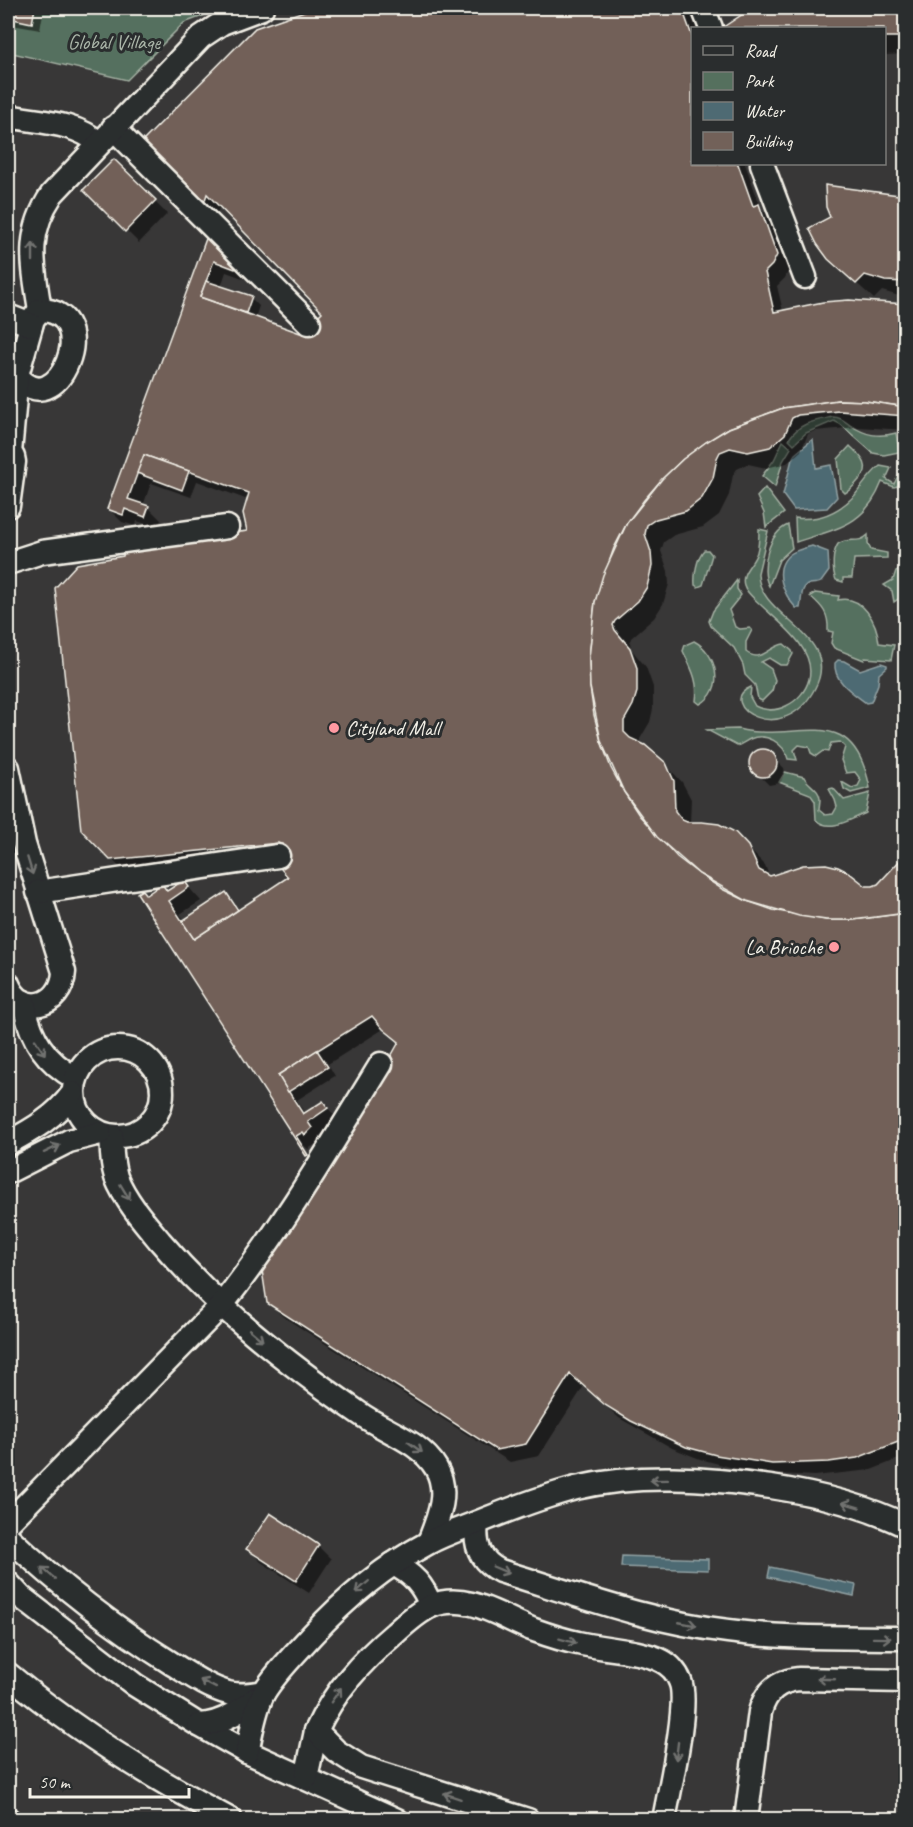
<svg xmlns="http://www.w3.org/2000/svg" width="913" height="1827" font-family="Caveat,sans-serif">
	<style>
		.green { fill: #55705e; stroke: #a4b0a3; stroke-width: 1.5 }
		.water { fill: #4e6a73; stroke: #90a0a2; stroke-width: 1.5 }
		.shadow { fill: #0007; fill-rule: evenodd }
		.building { fill: #726159; stroke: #f4f1e8; stroke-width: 1.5 }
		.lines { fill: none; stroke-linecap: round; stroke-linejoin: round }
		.minor-casing { stroke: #f4f1e8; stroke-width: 27 }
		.minor { stroke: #2a2d2e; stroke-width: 22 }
		.oneway { stroke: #71726f }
		.poi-dot { fill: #ff9aa2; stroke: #2a2d2e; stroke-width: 2 }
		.labels { text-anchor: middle; stroke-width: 6; stroke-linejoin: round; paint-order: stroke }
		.park-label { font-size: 21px; fill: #acb7aa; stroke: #2a2d2e }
		.poi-label { font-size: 21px; fill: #f4f1e8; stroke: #2a2d2e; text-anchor: start }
	</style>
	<rect width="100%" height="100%" fill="#383737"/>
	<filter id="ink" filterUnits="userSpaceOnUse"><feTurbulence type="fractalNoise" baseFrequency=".0167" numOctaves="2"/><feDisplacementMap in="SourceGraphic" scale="12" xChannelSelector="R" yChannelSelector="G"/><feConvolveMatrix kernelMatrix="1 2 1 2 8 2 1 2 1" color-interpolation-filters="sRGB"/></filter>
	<g filter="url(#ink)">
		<g class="green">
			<polygon points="8,8 224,8 184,23 127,80 8,52"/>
			<path d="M833,417c8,0 11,4 17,8 15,10 28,13 46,8l3,19 -15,3 -11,-2 -33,-29 -6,-3 -28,12 -12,11 -5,-5c11,-17 26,-18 44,-22z"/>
			<polygon points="783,441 791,448 783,461 775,487 762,476 774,460"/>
			<path d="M850,446c10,10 23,20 10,33 -5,5 -9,11 -15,14l-4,-4 -3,-30z"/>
			<path d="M880,466l11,2 -5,11 8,5 6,-12 5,-1v13l-11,3 -12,-5c-17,44 -45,46 -86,60l-1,-24c24,3 44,-6 60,-23 8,-10 15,-21 25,-29z"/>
			<polygon points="765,488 784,513 766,527 764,513 757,497"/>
			<path d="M788,525l4,23 -13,12 -10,26c-10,-17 0,-53 19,-61z"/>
			<path d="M759,529l9,2 -10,42c-1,44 85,62 57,115 -32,63 -102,15 -64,-1l-1,10 5,9c10,5 21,5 31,0 11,-5 20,-15 23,-27 7,-30 -28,-55 -47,-73 -6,-6 -16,-13 -18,-21 -4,-13 10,-21 13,-33 2,-7 2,-15 2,-23z"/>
			<path d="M868,535v9l3,6 16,3v5l-33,1 -2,19h-9v4l-7,-2c-4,-10 -4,-27 2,-36 11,-8 20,1 30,-9z"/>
			<path d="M704,550h4l4,5 -9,30 -5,2 -3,-2c-1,-10 2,-28 9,-35z"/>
			<polygon points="900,570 905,577 905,597 901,597 894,602 892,591 884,585 893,580 896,571"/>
			<path d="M737,580v9l4,6 -12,15 6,17 5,2 10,-1 2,2 -6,12v10c15,12 25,-7 38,-8l8,7 1,3 -6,11h-7l-11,-7 -8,4 10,7 4,11 -3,11 -10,10 -4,-2 -3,-14 -10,-10 -2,-10 -9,-17 -23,-22 -2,-5 4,-10z"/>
			<path d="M815,593l24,3 -1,4c25,-5 39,22 41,43l15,2 -3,15 -26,-2 -1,2 -30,-12 -3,-5 2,-11 -5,-1c1,-17 -5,-24 -18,-35z"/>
			<path d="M694,641c23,12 32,49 6,63l-4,-3c3,-20 -5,-33 -13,-50l2,-6z"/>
			<path d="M738,729c60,15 114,-31 132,59l-19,5 -7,-4 -2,-7 10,6 6,-2 3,-6 -6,-8 -9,1 -5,-13 4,-13 -5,-5 -9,1 -3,9 -5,-1 -7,5 -5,-3 -2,-6 -10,-2 -5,5 3,10 -9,-1c-4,-16 -22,-27 -38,-20 -4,2 -8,5 -13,7l-30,-16z"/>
			<path d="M785,772l19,5c4,8 16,12 16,22 0,4 -1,7 -1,11l6,5 8,-1 4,-7 -2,-7 -6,-11 4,-1 11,12 26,-7 -4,20c-15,6 -36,20 -50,7l-1,-19 -5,-7 -31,-12z"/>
		</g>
		<g class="water">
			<polygon points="813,439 816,468 831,465 837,497 827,508 794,510 783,495 792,459 795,454"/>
			<path d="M812,546l16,6 1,19 -8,11c-3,2 -7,1 -11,2 -10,2 -8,16 -10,24h-4c-12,-13 -24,-38 -7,-53 6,-5 16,-7 23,-9z"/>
			<path d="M838,660l6,1 16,9 21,-7 6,2v2l-8,7 -1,10 -7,18 -5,1c-13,-10 -33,-22 -31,-40z"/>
			<polygon points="622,1556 708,1559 708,1570 621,1567"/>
			<polygon points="770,1567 856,1585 854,1596 768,1577"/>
		</g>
		<g class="shadow">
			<polygon points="8,8 44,8 40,30 12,25 8,20"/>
			<path d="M317,8h373l7,20h-5v136h53l16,44 10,11 18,50 -4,9 -8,8 6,25 123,-6v125l-48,-3 -43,4 -7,3 -7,17 -14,12 -21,5 -18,-4 -11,5 -4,6 -4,20 -10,20 -16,12 -29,8 -10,7 -3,9 7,20 1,13 -6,20 -9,14 -23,20 -1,4 1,7 15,18 7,20v22l-3,13 -10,17v6l25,19 17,18 9,17 -1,25 44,10 31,31 4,11 96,11 8,1 6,-3 25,-27v-12l2,-1v611l-35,14 -57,6 -52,-3 -32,-6 -30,-8 -28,-11 -53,-30 -35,-32 -45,70 -29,6 -228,-146 -13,-14 131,-259 -15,-15 -57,36 7,12 -38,24 9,14 17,-11 17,18 -21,15 5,6 -6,4 -2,-2 -8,5 -13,-12 -149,-241 22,-4 16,-10 17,19 -21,13 5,7 41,-27 14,16 51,-33 -10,-20 -157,15 -41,-43 166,-297 -1,-32 -51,-19 -6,16 -40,-14 -8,23 5,1 13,13 -3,8 -21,-7 -1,5 -14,-4 -13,-13 99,-271 43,34 -3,8 -22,-8 -5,15 30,11 8,8 -4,12 49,18 20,-24 -104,-107 -4,12 -72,-75 112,-113zM615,541l3,1 -7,21 -6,6z"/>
			<polygon points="756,8 906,8 906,54 884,55 884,28 725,28"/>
			<polygon points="114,161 167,214 139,243 85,190"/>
			<polygon points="906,198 906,298 882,291 874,299 829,258"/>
			<polygon points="767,751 784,768 785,773 780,783 769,785 752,768 751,763 756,753"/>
			<polygon points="270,1515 318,1546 331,1559 309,1593 261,1562 248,1549"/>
		</g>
		<g class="building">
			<polygon points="8,8 35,8 32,23 8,18"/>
			<polygon points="313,8 682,8 692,36 692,164 738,164 753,206 759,204 777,255 772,265 765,272 774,312 823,302 849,300 906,304 906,407 865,401 838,400 783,408 729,428 706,442 683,459 662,479 644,500 627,523 614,548 595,602 589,658 590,687 594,715 601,741 611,768 624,792 639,815 677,857 699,874 722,889 747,901 773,910 826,920 853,920 906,913 906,1439 857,1458 829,1462 772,1464 716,1455 686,1447 631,1421 605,1405 570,1374 526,1444 496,1450 267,1303 262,1270 346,1136 399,1042 383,1029 372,1016 278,1075 303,1114 323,1101 328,1108 308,1122 312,1128 305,1135 303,1132 296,1136 308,1155 306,1156 137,893 142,890 146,895 162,884 167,891 184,880 189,887 169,901 194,939 288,877 281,869 278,843 110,860 81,830 55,588 77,564 123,556 124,551 148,545 247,531 243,513 249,493 144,455 128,499 149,506 145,517 125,509 123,515 107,509 207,236 221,241 217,249 239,257 235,269 214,261 200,297 303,334 305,329 322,312 207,194 203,206 142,142 255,28"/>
			<polygon points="752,8 906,8 906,37 884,37 884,28 722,28"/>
			<polygon points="114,159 156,200 125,232 83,190"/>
			<polygon points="825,185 906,196 906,282 885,281 865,275 856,284 828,259 817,244 809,228 830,217 826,207"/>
			<polygon points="206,281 252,296 246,313 200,297"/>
			<polygon points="838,400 865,401 906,407 906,416 840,411 798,415 792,418 785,434 770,447 748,452 730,448 720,452 717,458 713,478 702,498 686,511 656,519 647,525 645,534 651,552 652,566 647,587 638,601 615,621 613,625 615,630 630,648 637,668 637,692 633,705 624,721 624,732 630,738 645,745 666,763 674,781 675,811 682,820 687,822 702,822 719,824 735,832 748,846 759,870 770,876 803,865 826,864 838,867 848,872 866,886 873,886 878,884 902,858 900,853 906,852 906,913 853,920 826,920 799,916 747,901 699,874 657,837 624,792 601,741 590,687 589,658 595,602 603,575 627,523 662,479 683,459 706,442 729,428 783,408"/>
			<polygon points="144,455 189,471 182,490 137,473"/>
			<circle cx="763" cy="763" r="14"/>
			<polygon points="226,892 238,910 194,939 182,921"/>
			<polygon points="317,1050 328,1067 288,1092 278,1075"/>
			<polygon points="270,1513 319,1545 296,1581 246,1549"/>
		</g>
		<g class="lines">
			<defs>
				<g id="minor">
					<polyline points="703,8 711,28"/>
					<path d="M8,116c30,6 67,6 91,27"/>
					<polyline points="113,128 309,323"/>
					<polyline points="762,164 805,277"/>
					<path d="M40,310c-7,-45 -15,-76 12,-116l149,-157 21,-14 40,-15"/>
					<path d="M40,310c65,0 16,118 -23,65l16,-56z"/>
					<polyline points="8,316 31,325"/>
					<polyline points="8,451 13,457 14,462 8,506"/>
					<polyline points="10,453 17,375 11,368"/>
					<polyline points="8,563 42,552 227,527"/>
					<path d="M8,768l16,76 40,128c-2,36 -43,45 -56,12"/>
					<polyline points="38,892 278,856"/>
					<path d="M24,1002c5,35 21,59 51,76"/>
					<circle cx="118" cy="1092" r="44"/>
					<path d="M112,1136c-1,14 0,27 4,41 9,23 28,45 44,64 58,68 125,121 199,172 25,18 61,28 77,55 14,24 2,51 -7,74"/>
					<path d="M8,1143c26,-14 47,-26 65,-50"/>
					<polyline points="8,1172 69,1141 100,1133"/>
					<path d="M8,1523l213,-217c60,-76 109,-159 160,-242"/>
					<path d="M477,1523c-3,22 3,38 23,48 75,23 150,51 228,60 59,8 119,6 178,7"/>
					<path d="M8,1537c50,47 104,89 163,126 18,11 36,24 57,30 12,3 24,1 36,-1"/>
					<path d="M393,1564c20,10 30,21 38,42"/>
					<polyline points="8,1583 21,1597 135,1685 199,1725 247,1752 397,1820"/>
					<path d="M8,1674c68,57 144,104 223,146"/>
					<path d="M199,1725c25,-1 45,-17 64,-32"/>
					<path d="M247,1752c5,-20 7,-42 17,-60 13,-21 31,-38 47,-56 34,-37 72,-69 117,-93 18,-10 39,-16 58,-24 30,-12 59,-23 90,-31 63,-15 132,-10 195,-1 46,7 93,18 135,39"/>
					<polyline points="306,1778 316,1731"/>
					<polyline points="8,1819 8,1820"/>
					<path d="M528,1820l-167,-53 -25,-16 -20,-20c18,-40 46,-70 79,-98 11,-10 23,-21 36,-27 36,-15 71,12 103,24 14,5 29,10 44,13 24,6 63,7 84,18 8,4 15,12 18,20 10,22 -11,110 -16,139"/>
					<path d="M746,1820l14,-108c6,-21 18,-31 39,-33l107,2"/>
				</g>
			</defs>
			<use href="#minor" class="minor-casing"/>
			<use href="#minor" class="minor"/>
		</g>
		<defs><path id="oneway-shaft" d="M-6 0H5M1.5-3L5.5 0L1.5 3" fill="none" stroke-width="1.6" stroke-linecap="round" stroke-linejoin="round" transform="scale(1.5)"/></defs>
		<g class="oneway">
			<use href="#oneway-shaft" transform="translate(33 252) rotate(-90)"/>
			<use href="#oneway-shaft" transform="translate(30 866) rotate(73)"/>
			<use href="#oneway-shaft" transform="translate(40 1047) rotate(56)"/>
			<use href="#oneway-shaft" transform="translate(52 1149) rotate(-25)"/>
			<use href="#oneway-shaft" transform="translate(125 1192) rotate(59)"/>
			<use href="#oneway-shaft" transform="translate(256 1335) rotate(40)"/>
			<use href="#oneway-shaft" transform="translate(415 1447) rotate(36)"/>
			<use href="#oneway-shaft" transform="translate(659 1480) rotate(179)"/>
			<use href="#oneway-shaft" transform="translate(851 1505) rotate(-163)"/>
			<use href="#oneway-shaft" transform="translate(501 1570) rotate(23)"/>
			<use href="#oneway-shaft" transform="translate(48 1573) rotate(-140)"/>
			<use href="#oneway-shaft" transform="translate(362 1587) rotate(139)"/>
			<use href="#oneway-shaft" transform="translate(688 1624) rotate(11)"/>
			<use href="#oneway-shaft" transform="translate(882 1638) rotate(1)"/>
			<use href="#oneway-shaft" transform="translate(568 1641) rotate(15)"/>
			<use href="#oneway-shaft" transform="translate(826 1679) rotate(-178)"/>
			<use href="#oneway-shaft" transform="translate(208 1684) rotate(-153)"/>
			<use href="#oneway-shaft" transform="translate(336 1695) rotate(-55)"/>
			<use href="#oneway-shaft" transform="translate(677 1751) rotate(97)"/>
			<use href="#oneway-shaft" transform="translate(452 1796) rotate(-162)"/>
		</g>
	</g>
	<g class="poi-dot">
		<circle cx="334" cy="728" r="6"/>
		<circle cx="834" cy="947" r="6"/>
	</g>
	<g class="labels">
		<g class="park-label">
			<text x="114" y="49">Global Village</text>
		</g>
		<g class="poi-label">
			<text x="346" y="735">Cityland Mall</text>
			<text x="822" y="954" text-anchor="end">La Brioche</text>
		</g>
	</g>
	<rect width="913" height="1827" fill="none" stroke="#2a2d2e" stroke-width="30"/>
	<rect x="15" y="15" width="883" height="1797" fill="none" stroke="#f4f1e8" stroke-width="2" filter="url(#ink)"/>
	<rect x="691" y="27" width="195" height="138" fill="#2a2d2e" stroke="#7b7b78" stroke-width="1.5"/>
	<rect x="703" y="46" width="30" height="9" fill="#2a2d2e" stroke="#7b7b78" stroke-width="1.5"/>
	<text x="745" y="57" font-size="18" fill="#f4f1e8">Road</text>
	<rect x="703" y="72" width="30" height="18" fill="#55705e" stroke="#7b7b78" stroke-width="1.5"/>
	<text x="745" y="87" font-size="18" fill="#f4f1e8">Park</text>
	<rect x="703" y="102" width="30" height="18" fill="#4e6a73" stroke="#7b7b78" stroke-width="1.5"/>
	<text x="745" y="117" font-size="18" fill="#f4f1e8">Water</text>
	<rect x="703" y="132" width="30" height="18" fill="#726159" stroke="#7b7b78" stroke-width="1.5"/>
	<text x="745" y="147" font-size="18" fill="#f4f1e8">Building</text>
	<path d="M30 1788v9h159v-9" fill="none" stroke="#f4f1e8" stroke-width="3"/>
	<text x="39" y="1788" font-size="18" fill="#f4f1e8" stroke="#2a2d2e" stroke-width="4.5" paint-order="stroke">50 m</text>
</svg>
